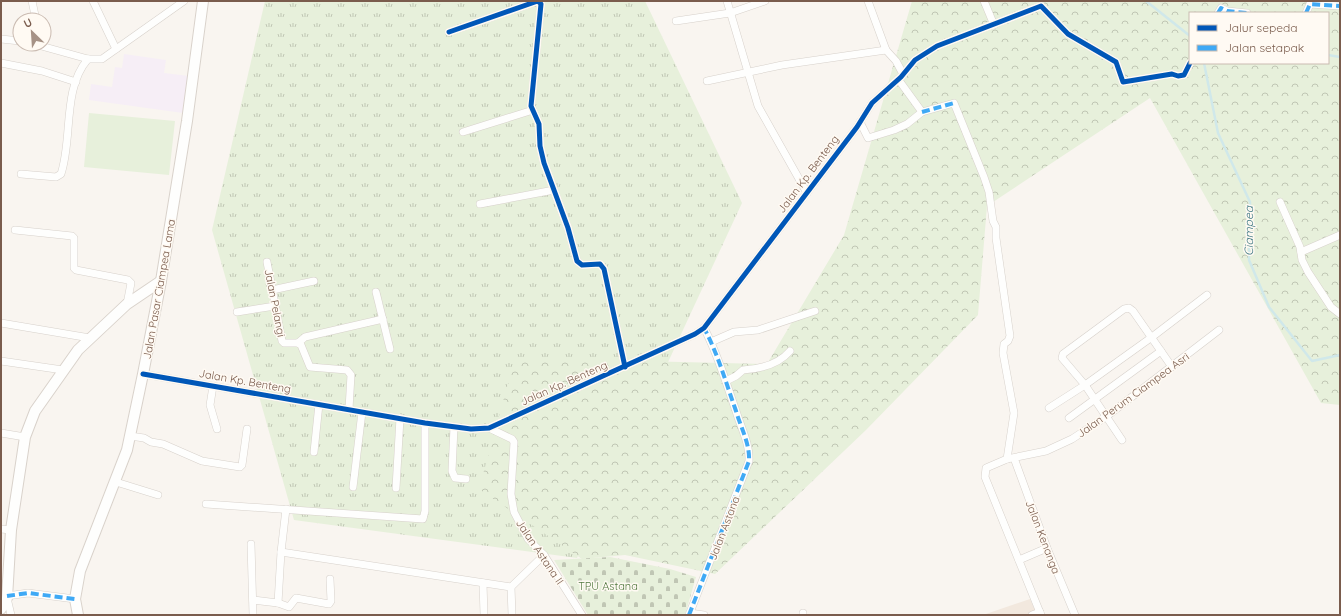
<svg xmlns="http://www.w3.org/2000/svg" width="1341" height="616" font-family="Quicksand,sans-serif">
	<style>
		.residential { fill: #f2e8de }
		.education { fill: #f6eef6 }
		.grass { fill: url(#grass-tufts) }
		.forest { fill: url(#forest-crowns); fill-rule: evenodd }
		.cemetery { fill: url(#cemetery-stones) }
		.pitch { fill: #e7f0db }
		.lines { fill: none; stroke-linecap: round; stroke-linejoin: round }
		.stream { stroke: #d0e8ea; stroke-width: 2.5 }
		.street-casing { stroke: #d7d1cb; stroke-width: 8 }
		.secondary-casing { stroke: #d9d2cb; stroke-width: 12 }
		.street { stroke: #fefefd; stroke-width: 7 }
		.secondary { stroke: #fefefd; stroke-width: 10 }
		.quiet { stroke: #3fa9f5; stroke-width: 4; stroke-dasharray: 8 4; stroke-linecap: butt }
		.cycleway-casing { stroke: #fffaf3; stroke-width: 8 }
		.cycleway { stroke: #0057b8; stroke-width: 5 }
		.labels { text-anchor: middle; stroke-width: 3; stroke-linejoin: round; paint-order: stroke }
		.street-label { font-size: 11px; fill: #7a5c4d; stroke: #fffaf3 }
		.park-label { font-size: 11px; fill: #537a41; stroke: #fffaf3 }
		.water-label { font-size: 12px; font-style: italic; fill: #437c86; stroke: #fffaf3 }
	</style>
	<defs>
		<pattern id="grass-tufts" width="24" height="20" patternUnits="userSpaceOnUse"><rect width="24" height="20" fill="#e7f0db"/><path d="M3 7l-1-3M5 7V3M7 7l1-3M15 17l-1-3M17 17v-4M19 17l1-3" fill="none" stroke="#c0c6b4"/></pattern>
		<pattern id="forest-crowns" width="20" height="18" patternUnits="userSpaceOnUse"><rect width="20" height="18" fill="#e7f0db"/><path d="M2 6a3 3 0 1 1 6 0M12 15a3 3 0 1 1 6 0" fill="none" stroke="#c0c6b4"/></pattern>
		<pattern id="cemetery-stones" width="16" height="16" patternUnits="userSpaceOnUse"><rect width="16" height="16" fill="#e7f0db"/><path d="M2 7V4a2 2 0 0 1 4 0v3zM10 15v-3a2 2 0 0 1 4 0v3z" fill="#c0c6b4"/></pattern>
	</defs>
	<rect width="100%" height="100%" fill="#f9f5f0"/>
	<polygon class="residential" points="1030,599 1037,615 983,615"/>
	<polygon class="education" points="124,54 166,60 164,73 189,76 183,113 89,100 91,84 112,87 115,67 122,68"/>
	<polygon class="grass" points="265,1 645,1 742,203 577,558 294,520 212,230"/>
	<path class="forest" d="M912,1h428v404l-19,-2 -171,-305 -163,108 -9,109 -112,115 -151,144 -90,-19 -43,4 -103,-70 36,-131 252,6 77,-129zM1190,13h138v50h-138z"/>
	<polygon class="cemetery" points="610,557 670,569 696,577 685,615 588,615 554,560"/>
	<polygon class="pitch" points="89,113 175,121 169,175 84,167"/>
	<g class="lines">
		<g class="stream">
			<polyline points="1146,1 1190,36"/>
			<polyline points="1328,55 1340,57"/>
			<polyline points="1204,63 1218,133 1250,202 1249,260 1269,307 1312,361 1340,355"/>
		</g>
		<defs>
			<g id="street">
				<polyline points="32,1 36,20"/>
				<polyline points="93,1 116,49"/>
				<polyline points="727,1 758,106 807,193"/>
				<polyline points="868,1 886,50 896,61 903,74"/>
				<polyline points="984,1 994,25"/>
				<polyline points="1218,13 1221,8 1227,11 1247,13"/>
				<polyline points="1306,13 1310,4 1340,6"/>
				<polyline points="676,21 730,13 765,1"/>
				<polyline points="449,32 535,2 538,1 541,4 531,106 539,124 540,146 544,163 568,228 577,261 582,265 600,264 604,269 625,367"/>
				<polyline points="1,39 20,41"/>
				<polyline points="34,44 88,59 102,59 184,1"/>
				<polyline points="1,63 42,71 76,82"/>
				<polyline points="898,79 922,112"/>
				<polyline points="707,81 782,65 886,50"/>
				<polyline points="860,122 868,138 894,130 907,124 922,112 954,103 984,177 989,192 993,221 996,227 996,238 1010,336 1008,341 1004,344 1003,353 1014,413 1007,459"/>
				<polyline points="463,132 533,110"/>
				<path d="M21,174l35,3 5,-3c12,-36 1,-85 27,-115"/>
				<polyline points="1280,202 1300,247 1302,260 1308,272 1331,307 1340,314"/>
				<polyline points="480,204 554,190"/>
				<polyline points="15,230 72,236 74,238 74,268 76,270 128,280 131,283 127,304"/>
				<polyline points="1301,252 1340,235"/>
				<polyline points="267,262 282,341 284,343 298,343 301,345 310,367 347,370 351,375 349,409"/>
				<polyline points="272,290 314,281"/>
				<polyline points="376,292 390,349"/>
				<polyline points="237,312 275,306"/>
				<polyline points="1,323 90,338"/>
				<polyline points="711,342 734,332 758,330 815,311"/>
				<polyline points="298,343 305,337 383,319"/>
				<polyline points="1,361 63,370"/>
				<polyline points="143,374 425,423 471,429 489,428 695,334 704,328 857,127 872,103 901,77 915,60 937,46 1041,6 1068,34 1116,62 1123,82 1172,74 1178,76 1184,75 1190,63"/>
				<path d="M726,381l10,-5 7,-6c17,-1 35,-5 47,-19"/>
				<polyline points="213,386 210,405 217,429"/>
				<polyline points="1049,408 1085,385 1152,337 1207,295"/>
				<polyline points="1069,418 1161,351"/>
				<polyline points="454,427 452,471 455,478 466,479"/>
				<polyline points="489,428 512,439 514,442 511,494 514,512 528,539 544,555 582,615"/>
				<polyline points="1,433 25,437"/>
				<polyline points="130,436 144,438 151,442 163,444 202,461 240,467 242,465 247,429"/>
				<polyline points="1122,440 1085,385 1062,358 1063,354 1124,309 1129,308 1133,311 1172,367"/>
				<polyline points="314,452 319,404"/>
				<polyline points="1014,458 1047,548 1075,615"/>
				<polyline points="116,482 158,495"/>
				<polyline points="353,487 362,412"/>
				<polyline points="396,488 400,418"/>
				<polyline points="206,504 423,519 425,511 425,423"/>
				<polyline points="1,529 11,530"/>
				<polyline points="251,544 253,615"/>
				<polyline points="281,552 511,587"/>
				<polyline points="1019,560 1047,548"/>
				<polyline points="483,583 484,615"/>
				<polyline points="7,596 28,593 75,599"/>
				<polyline points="7,598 11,615"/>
				<polyline points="253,600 278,603 289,607 296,598 329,604 331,601 330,579"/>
				<polyline points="278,603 281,552 286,509"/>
				<polyline points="690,613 704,615"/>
				<polyline points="803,613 803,615"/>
				<polyline points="512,615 511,587 544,555"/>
				<path d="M689,615l60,-154c1,-17 -8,-33 -13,-50 -10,-28 -18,-57 -32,-83"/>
				<polyline points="1032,615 1040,612"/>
				<polyline points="1041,615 985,477 986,468 1007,459 1046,451 1072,439 1107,416 1219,330"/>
			</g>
			<g id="secondary">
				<polyline points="1,609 7,598 11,530 25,437 35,411 78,350 127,304 161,281"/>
				<polyline points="78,615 75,599 80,571 127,450 143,374 161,281 187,121 203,1"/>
			</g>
		</defs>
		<use href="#street" class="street-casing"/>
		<use href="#secondary" class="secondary-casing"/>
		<use href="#street" class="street"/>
		<use href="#secondary" class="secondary"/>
		<g class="quiet">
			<polyline points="1218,13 1221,8 1227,11 1247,13"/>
			<polyline points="1306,13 1310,4 1340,6"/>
			<polyline points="922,112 954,103"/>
			<polyline points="7,596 28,593 75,599"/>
			<path d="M689,615l60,-154c1,-17 -8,-33 -13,-50 -10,-28 -18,-57 -32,-83"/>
		</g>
		<defs>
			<g id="cycleway">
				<polyline points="449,32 535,2 538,1 541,4 531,106 539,124 540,146 544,163 568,228 577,261 582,265 600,264 604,269 625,367"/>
				<polyline points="143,374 425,423 471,429 489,428 695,334 704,328 857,127 872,103 901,77 915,60 937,46 1041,6 1068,34 1116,62 1123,82 1172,74 1178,76 1184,75 1190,63"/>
			</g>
		</defs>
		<use href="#cycleway" class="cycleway-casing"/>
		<use href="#cycleway" class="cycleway"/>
	</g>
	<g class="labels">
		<g class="street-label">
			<text transform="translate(808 174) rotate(-53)" y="4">Jalan Kp. Benteng</text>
			<text transform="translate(159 289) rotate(-80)" y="4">Jalan Pasar Ciampea Lama</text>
			<text transform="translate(275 303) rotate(79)" y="4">Jalan Pelangi</text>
			<text transform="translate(245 381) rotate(10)" y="4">Jalan Kp. Benteng</text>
			<text transform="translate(564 383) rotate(-24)" y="4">Jalan Kp. Benteng</text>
			<text transform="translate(1133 395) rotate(-36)" y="4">Jalan Perum Ciampea Asri</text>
			<text transform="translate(724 528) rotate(-69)" y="4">Jalan Astana</text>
			<text transform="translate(1043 537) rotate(69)" y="4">Jalan Kenanga</text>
			<text transform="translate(540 552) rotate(56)" y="4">Jalan Astana II</text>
		</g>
		<g class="park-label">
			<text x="608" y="590">TPU Astana</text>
		</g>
		<g class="water-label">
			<text transform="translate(1249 231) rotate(-90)" y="4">Ciampea</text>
		</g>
	</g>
	<rect width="1341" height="616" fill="none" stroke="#7a5c4d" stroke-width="4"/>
	<rect x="1189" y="12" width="140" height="52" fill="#fffaf3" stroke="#cabbb1"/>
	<rect x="1197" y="25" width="20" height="6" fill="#0057b8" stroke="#cabbb1"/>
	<text x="1225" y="32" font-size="12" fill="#7a5c4d">Jalur sepeda</text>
	<rect x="1197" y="45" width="20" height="6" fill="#3fa9f5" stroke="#cabbb1"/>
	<text x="1225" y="52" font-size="12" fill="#7a5c4d">Jalan setapak</text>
	<g transform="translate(32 32) rotate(335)"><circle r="19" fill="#fffaf3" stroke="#cabbb1"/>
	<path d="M0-3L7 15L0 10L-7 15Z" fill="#a69286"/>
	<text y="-6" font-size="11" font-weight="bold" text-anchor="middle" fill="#7a5c4d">U</text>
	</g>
</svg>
